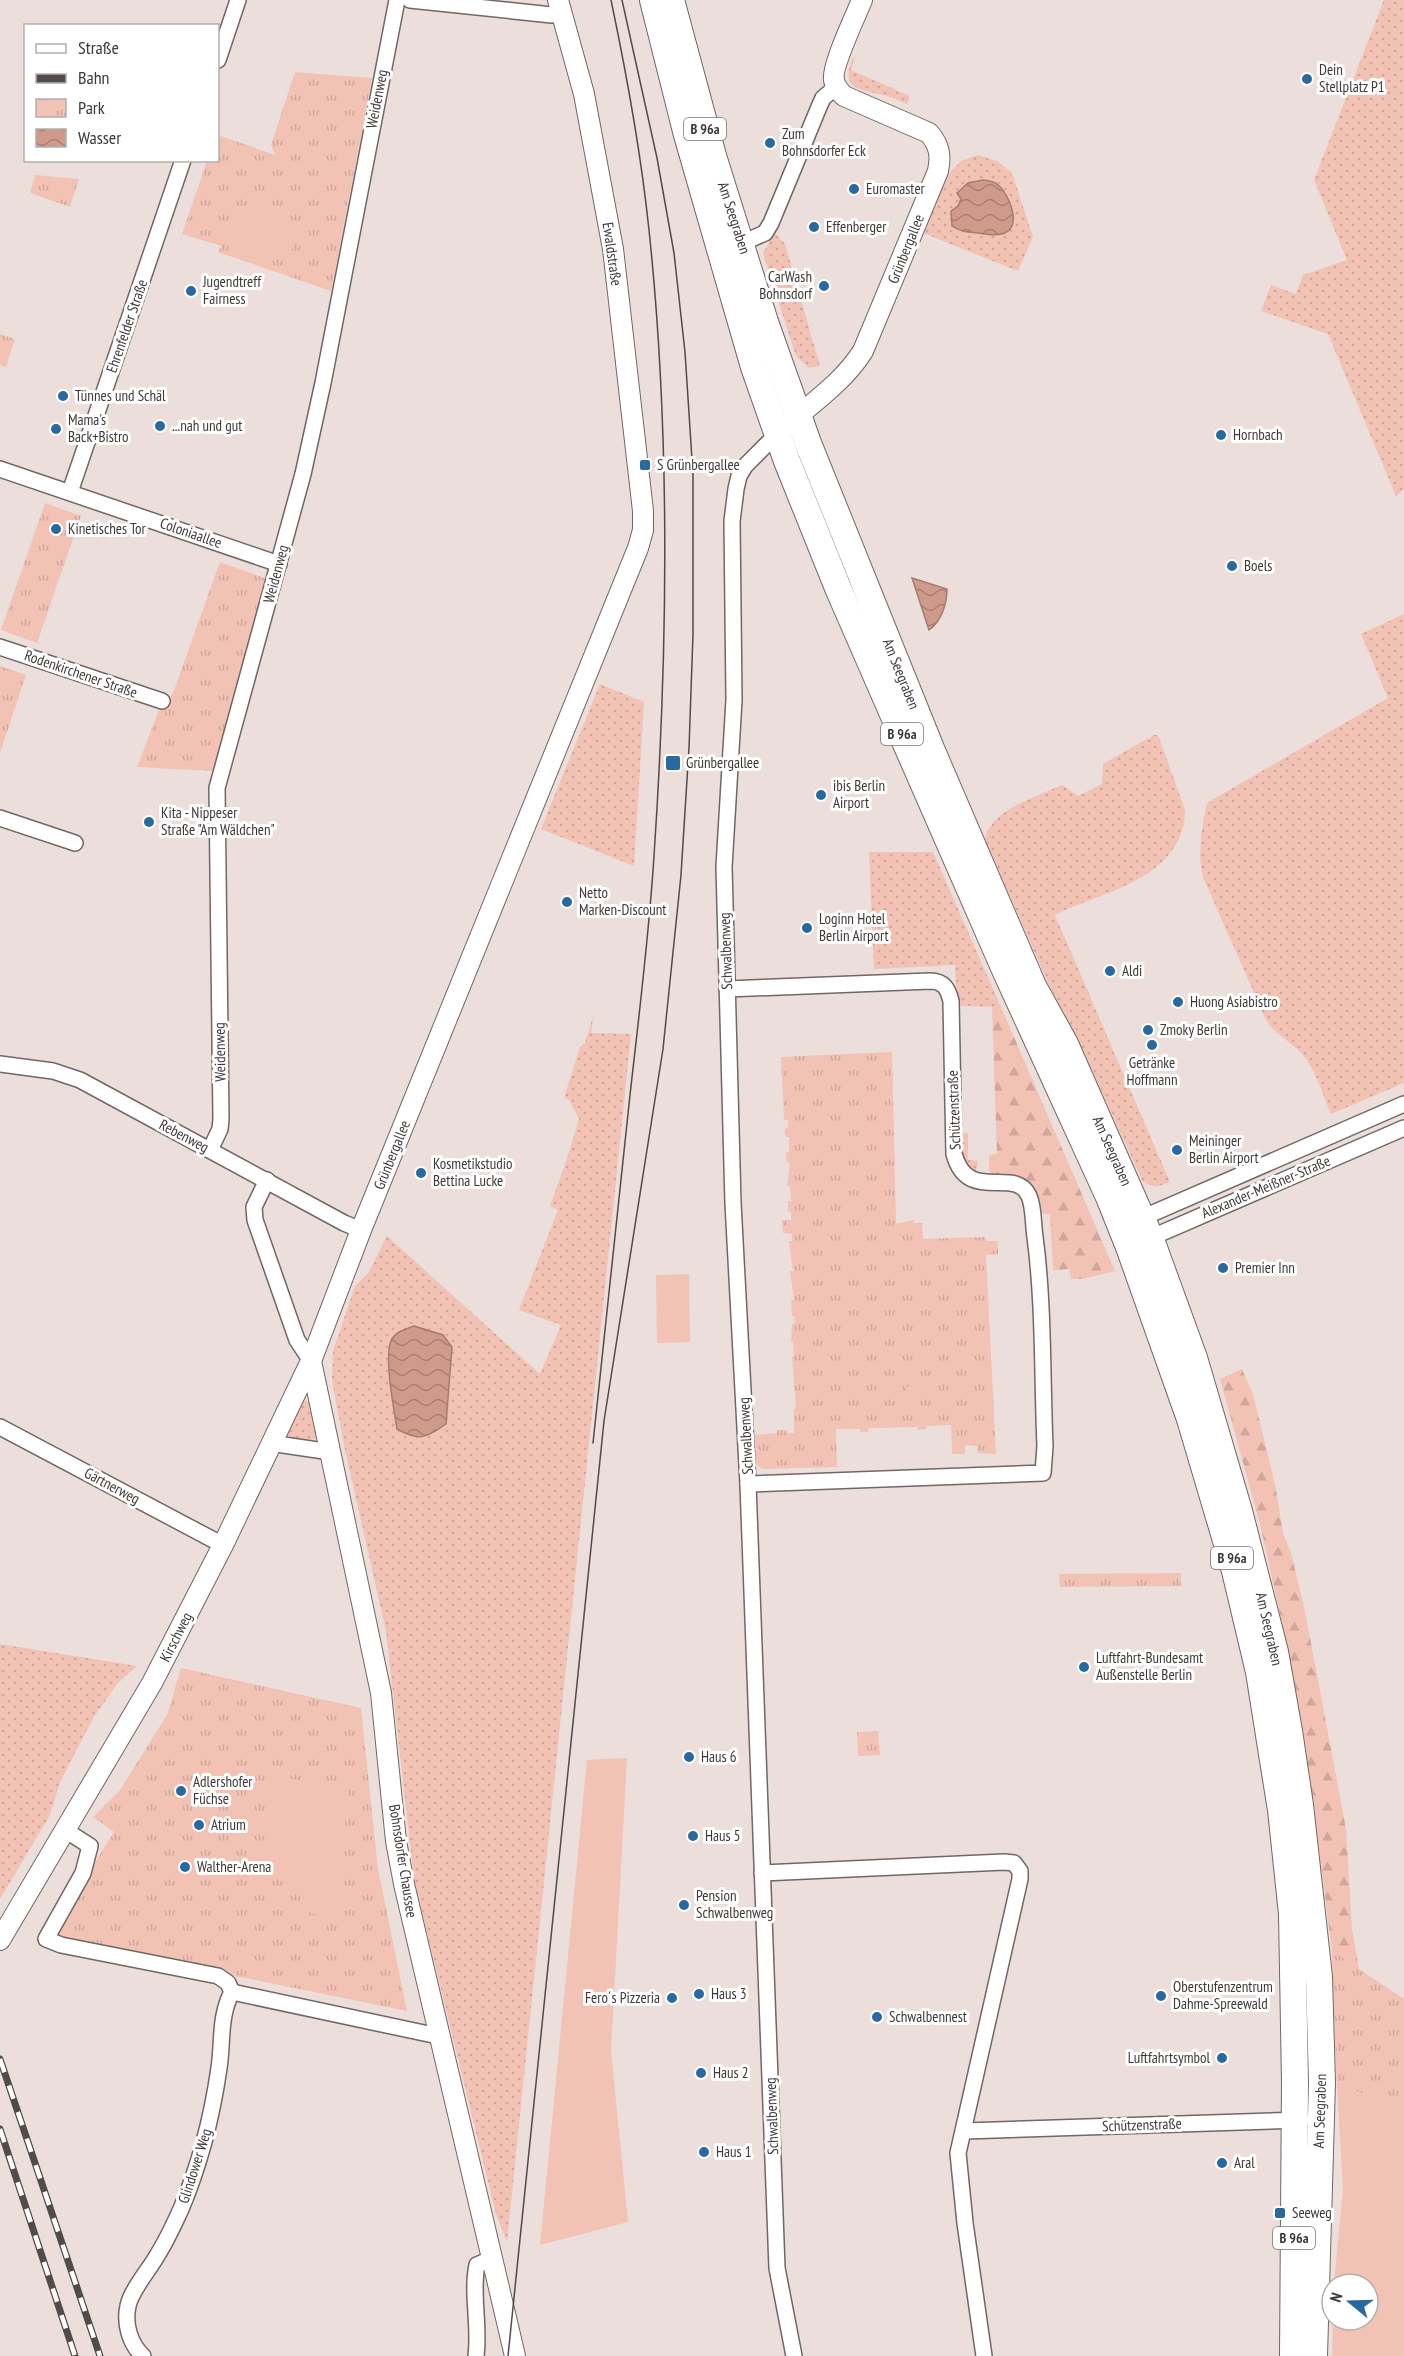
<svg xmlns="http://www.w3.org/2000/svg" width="1404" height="2356" font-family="'PT Sans Narrow',sans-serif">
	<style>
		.grass { fill: url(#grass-dots) }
		.forest { fill: url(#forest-firs) }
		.park { fill: url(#park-tufts) }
		.garden { fill: #f2c2b4 }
		.water { fill: url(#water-waves); stroke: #a47d71; stroke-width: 1.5 }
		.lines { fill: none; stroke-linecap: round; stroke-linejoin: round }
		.minor-casing { stroke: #726764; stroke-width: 18 }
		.tertiary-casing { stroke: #726764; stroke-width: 22 }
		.primary-casing { stroke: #726764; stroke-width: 28 }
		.minor { stroke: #fff; stroke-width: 15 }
		.tertiary { stroke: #fff; stroke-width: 20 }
		.primary { stroke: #fff; stroke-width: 26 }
		.tram { stroke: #514b49; stroke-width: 1.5 }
		.rail-casing { stroke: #514b49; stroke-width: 7 }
		.rail { stroke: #fff; stroke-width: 4.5; stroke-dasharray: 14; stroke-linecap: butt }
		.poi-dot { fill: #286a9f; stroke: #fff; stroke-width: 2 }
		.labels { text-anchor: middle; stroke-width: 6; stroke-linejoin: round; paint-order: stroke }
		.shield { fill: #fff; stroke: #787473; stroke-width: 1.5 }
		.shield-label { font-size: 14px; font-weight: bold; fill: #3e3937 }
		.poi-label { font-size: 15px; fill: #3e3937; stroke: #fff; text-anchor: start }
		.street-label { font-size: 15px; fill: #3e3937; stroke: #fff }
	</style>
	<defs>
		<pattern id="grass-dots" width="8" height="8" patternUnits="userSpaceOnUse" patternTransform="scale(1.5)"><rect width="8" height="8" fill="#f2c2b4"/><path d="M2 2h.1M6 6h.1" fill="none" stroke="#d1a79b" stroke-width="1.8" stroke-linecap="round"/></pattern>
		<pattern id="forest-firs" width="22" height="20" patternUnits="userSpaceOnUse" patternTransform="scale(1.5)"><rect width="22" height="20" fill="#f2c2b4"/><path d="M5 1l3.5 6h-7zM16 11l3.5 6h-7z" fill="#d1a79b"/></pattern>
		<pattern id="park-tufts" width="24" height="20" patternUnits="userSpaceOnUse" patternTransform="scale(1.5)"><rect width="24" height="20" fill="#f2c2b4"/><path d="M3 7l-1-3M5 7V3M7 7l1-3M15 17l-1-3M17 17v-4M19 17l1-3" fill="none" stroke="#d1a79b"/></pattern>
		<pattern id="water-waves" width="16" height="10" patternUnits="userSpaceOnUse" patternTransform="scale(1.5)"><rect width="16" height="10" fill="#d09a8a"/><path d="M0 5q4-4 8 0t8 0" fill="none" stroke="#aa7f72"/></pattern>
	</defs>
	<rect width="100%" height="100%" fill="#ebdedb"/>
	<g class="grass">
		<polygon points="1384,0 1404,0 1404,489 1396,496 1328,334 1261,311 1271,285 1296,294 1303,275 1347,260 1314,180"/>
		<path d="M853,58h2l-4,12 59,26 -3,8c-9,-4 -18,-8 -28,-10 -23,-5 -39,-8 -26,-36z"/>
		<polygon points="978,155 997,161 1012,173 1033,237 1018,271 923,233 947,176 961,161"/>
		<polygon points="775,233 785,244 820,366 809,368 796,356 763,253"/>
		<path d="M1404,614v469l-73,31c-8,-19 -15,-43 -28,-59 -11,-13 -27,-20 -37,-35l-63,-143c-6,-24 -1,-50 4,-74l181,-105 -27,-64z"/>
		<polygon points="600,684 644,702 634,866 541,829"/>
		<path d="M1154,735h4l27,75c-1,5 0,9 -1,13 -13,59 -83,69 -129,92l115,267 -14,5 -13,-5 -62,-136 -33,-63 -63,-144c5,-29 53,-43 77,-54l16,11 24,-12 1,-20z"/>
		<polygon points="869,852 933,852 1001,1007 957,1006 955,965 874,969"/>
		<polygon points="594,1014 591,1033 631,1034 507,2242 496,2214 414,1879 386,1631 345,1450 332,1381 333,1351 355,1286 369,1272 387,1236 540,1374 561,1325 519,1310 558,1210 550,1206 565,1165 579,1119 569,1100 564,1098 580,1047 585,1043"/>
		<path d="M959,1133h9v27l10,1 -3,14c-15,-8 -15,-27 -16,-42z"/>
		<path d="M300,1400l9,2 8,32 -2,5c-8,3 -22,1 -29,-5z"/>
		<polygon points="0,1644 137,1666 117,1684 94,1717 60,1782 50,1815 0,1899"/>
	</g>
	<g class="forest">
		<polygon points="992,1007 1001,1007 1115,1271 1082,1279 1071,1279 1070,1269 1053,1270 1050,1214 1042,1214 1040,1201 1035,1192 992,1177 989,1169 989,1155 997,1154"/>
		<polygon points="1242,1369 1253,1394 1275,1484 1283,1533 1291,1553 1304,1607 1319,1685 1346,1829 1352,1929 1359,1969 1385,2007 1404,2109 1337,2084 1332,1951 1313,1802 1289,1654 1260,1524 1220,1379"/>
	</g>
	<g class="park">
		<polygon points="295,72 372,78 331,291 218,252 221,246 182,234 207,161 218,160 218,135 275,155 271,145"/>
		<polygon points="35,175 79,179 70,207 30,193"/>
		<polygon points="0,334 15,339 6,367 0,365"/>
		<polygon points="45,503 81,516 37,643 1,630"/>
		<polygon points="220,562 267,579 213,771 137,767 159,710 173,693"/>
		<polygon points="0,666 26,675 0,753"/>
		<polygon points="892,1052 896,1224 914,1220 914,1223 922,1223 923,1239 985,1237 986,1241 998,1241 998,1254 986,1255 996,1454 978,1453 977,1446 965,1445 965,1454 952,1454 951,1425 927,1426 926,1429 918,1430 917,1427 869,1428 868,1432 860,1432 860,1429 836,1429 837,1467 762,1469 756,1464 755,1435 777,1433 777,1430 786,1430 787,1433 794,1433 794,1409 796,1408 792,1357 794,1357 793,1342 791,1342 792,1324 795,1323 794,1316 792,1316 791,1300 794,1300 790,1271 793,1271 789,1241 792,1241 792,1234 783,1233 782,1220 791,1220 791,1212 788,1211 788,1201 791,1201 790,1186 787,1186 790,1163 787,1162 786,1152 789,1152 789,1137 786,1137 785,1128 788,1127 788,1120 784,1120 781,1057"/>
		<polygon points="1181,1573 1181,1586 1060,1587 1059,1574"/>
		<polygon points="181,1668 361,1708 378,1869 407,2011 68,1942 58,1934 61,1916 114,1832 93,1817 120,1790 167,1715"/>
		<polygon points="878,1731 880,1755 858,1756 857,1732"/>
		<polygon points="1332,1951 1404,1999 1404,2109 1337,2084"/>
	</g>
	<g class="garden">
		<polygon points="242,206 300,226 288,262 230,241"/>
		<polygon points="689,1274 690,1342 657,1343 656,1275"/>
		<polygon points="922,1386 922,1399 906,1400 905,1387"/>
		<polygon points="627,1758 611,2051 628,2222 540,2245 587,1760"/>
		<path d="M270,1776l78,11 -10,121 -7,10 -28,-7 -3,-4v-21c-9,-5 -21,-1 -29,-13 -6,-10 -3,-83 -1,-97z"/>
		<polygon points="1337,2084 1404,2109 1404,2356 1332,2356 1333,2320 1368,2320 1368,2284 1334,2284 1343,2189"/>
	</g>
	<g class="water">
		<path d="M983,180c5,1 10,1 14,4 12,9 27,45 5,50 -8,2 -16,0 -24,-1 -10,-1 -17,-1 -26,-7l-1,-15 7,-5 3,-7 -4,-6 11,-10z"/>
		<path d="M912,578l35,11c0,15 -6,33 -18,41z"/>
		<path d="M414,1326l29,9 9,12 -6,77c-21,15 -27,17 -49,5 -3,-19 -13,-72 -6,-88 4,-9 14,-12 23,-15z"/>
	</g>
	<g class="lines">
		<defs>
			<g id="minor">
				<polyline points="410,0 552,15 562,13"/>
				<polyline points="218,60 238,0"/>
				<polyline points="742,243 765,233 771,223 819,107 823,98 836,87"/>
				<polyline points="777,434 745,466 739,476 736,489 732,521 734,700 724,867 733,1203 748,1484 777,2268 794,2356"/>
				<polyline points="0,469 279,564"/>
				<polyline points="70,492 183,160"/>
				<polyline points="0,647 162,701"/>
				<polyline points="0,818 75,843"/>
				<path d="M727,989l203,-8c14,0 18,8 21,20l3,153c14,51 61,11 75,42 5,11 4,29 6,41 9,68 7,140 10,209l-2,27 -295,11"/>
				<polyline points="0,1064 53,1071 80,1080 344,1223 361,1230"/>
				<polyline points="210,1150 220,1129 221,1119 217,788 303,474 323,383 397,0"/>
				<polyline points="267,1180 254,1207 255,1220 297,1340 311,1361"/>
				<polyline points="1135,1221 1404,1104"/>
				<polyline points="1143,1241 1404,1128"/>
				<polyline points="0,1427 223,1545"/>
				<polyline points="270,1443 331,1452"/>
				<polyline points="65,1830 90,1846 83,1873 46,1939 61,1945 218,1976 228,1983 232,1992"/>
				<polyline points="762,1873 1004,1862 1014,1863 1020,1871 1020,1879 958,2153 965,2223 984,2356"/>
				<polyline points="965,2131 1301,2120"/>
				<path d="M143,2356c-13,-12 -19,-32 -15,-50 3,-16 22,-37 30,-52 9,-14 16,-30 23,-45 19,-45 31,-92 38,-141 4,-26 0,-52 13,-76l206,44"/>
				<path d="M476,2356c4,-31 -5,-63 1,-91l14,-6"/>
			</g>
			<g id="tertiary">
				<path d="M788,424c27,-23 56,-43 75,-73l75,-180c3,-15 2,-25 -9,-38l-85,-37c-5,-5 -9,-9 -10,-16 -3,-13 22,-65 28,-80"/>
				<polyline points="311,1361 381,1693 396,1841 404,1884 515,2356"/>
				<polyline points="0,1940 152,1683 223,1545 311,1361 361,1230 638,548 643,530 643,511 613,249 584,94 558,0"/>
			</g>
			<g id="primary">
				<polyline points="653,0 687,135 754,367 787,461 838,588 893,714 1006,972 1109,1197 1129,1247 1190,1419 1235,1571 1259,1672 1272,1754 1281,1810 1292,1914 1295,2083 1293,2356"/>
				<polyline points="671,0 713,156 765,322 808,443 932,751 1033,986 1065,1044 1150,1237 1194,1358 1239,1511 1275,1652 1289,1731 1300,1805 1319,1977 1322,2083 1314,2356"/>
			</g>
		</defs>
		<use href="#minor" class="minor-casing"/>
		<use href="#tertiary" class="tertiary-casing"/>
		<use href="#primary" class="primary-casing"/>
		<use href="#minor" class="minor"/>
		<use href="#tertiary" class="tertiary"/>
		<use href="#primary" class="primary"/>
		<g class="tram">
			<path d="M593,1443c12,-116 24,-232 37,-348 9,-80 19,-159 24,-239 14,-208 17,-419 -5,-626 -8,-77 -22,-154 -38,-230"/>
			<polyline points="508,2356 604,1421 663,1049 681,875 689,748 693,634 693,475 685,352 674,253 657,158 622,0"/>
		</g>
		<defs>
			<g id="rail">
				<polyline points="0,2059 100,2356"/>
				<polyline points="0,2129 75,2356"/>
			</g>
		</defs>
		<use href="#rail" class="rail-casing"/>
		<use href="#rail" class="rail"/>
	</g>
	<g class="poi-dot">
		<circle cx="1307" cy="79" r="6"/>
		<circle cx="770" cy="143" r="6"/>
		<circle cx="854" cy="189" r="6"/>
		<circle cx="814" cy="227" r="6"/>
		<circle cx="824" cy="286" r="6"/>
		<circle cx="191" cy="291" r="6"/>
		<circle cx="63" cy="396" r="6"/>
		<circle cx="160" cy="426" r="6"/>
		<circle cx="56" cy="429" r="6"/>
		<circle cx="1221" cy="435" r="6"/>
		<rect x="639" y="459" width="12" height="12" rx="3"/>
		<circle cx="56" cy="529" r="6"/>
		<circle cx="1232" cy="566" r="6"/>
		<rect x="665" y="755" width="16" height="16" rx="3"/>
		<circle cx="821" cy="795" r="6"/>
		<circle cx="149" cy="822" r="6"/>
		<circle cx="567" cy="902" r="6"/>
		<circle cx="807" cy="928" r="6"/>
		<circle cx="1110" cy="971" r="6"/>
		<circle cx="1178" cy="1002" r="6"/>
		<circle cx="1148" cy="1030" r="6"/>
		<circle cx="1152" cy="1045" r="6"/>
		<circle cx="1177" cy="1150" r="6"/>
		<circle cx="421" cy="1173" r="6"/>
		<circle cx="1223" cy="1268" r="6"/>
		<circle cx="1084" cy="1667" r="6"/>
		<circle cx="689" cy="1757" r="6"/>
		<circle cx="181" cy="1791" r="6"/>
		<circle cx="199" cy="1825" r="6"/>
		<circle cx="693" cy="1836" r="6"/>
		<circle cx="185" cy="1867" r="6"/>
		<circle cx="684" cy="1905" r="6"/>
		<circle cx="699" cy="1994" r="6"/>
		<circle cx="1161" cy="1996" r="6"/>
		<circle cx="672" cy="1998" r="6"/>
		<circle cx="877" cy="2017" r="6"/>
		<circle cx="1222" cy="2058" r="6"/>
		<circle cx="701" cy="2073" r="6"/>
		<circle cx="704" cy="2152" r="6"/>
		<circle cx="1222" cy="2163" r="6"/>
		<rect x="1274" y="2207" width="12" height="12" rx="3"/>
	</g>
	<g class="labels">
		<g class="shield">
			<rect x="684" y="118" width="42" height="22" rx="4.5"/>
			<rect x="881" y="723" width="42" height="22" rx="4.5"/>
			<rect x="1211" y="1547" width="42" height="22" rx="4.5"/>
			<rect x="1273" y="2227" width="42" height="22" rx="4.5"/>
		</g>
		<g class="shield-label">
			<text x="705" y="134">B 96a</text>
			<text x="902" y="739">B 96a</text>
			<text x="1232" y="1563">B 96a</text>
			<text x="1294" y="2243">B 96a</text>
		</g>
		<g class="poi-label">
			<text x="1319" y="75">Dein<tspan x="1319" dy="17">Stellplatz P1</tspan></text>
			<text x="782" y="139">Zum<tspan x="782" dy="17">Bohnsdorfer Eck</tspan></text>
			<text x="866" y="194">Euromaster</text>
			<text x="826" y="232">Effenberger</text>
			<text x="812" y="282" text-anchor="end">CarWash<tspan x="812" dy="17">Bohnsdorf</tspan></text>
			<text x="203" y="287">Jugendtreff<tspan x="203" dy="17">Fairness</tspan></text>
			<text x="75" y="401">Tünnes und Schäl</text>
			<text x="68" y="425">Mama's<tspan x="68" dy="17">Back+Bistro</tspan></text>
			<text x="172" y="431">...nah und gut</text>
			<text x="1233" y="440">Hornbach</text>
			<text x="657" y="470">S Grünbergallee</text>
			<text x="68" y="534">Kinetisches Tor</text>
			<text x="1244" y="571">Boels</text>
			<text x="686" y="768">Grünbergallee</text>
			<text x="833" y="791">ibis Berlin<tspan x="833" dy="17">Airport</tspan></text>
			<text x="161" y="818">Kita - Nippeser<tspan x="161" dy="17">Straße "Am Wäldchen"</tspan></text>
			<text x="579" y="898">Netto<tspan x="579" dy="17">Marken-Discount</tspan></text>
			<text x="819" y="924">Loginn Hotel<tspan x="819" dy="17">Berlin Airport</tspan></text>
			<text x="1122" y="976">Aldi</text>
			<text x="1190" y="1007">Huong Asiabistro</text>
			<text x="1160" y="1035">Zmoky Berlin</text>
			<text x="1152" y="1068" text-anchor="middle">Getränke<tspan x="1152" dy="17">Hoffmann</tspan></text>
			<text x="1189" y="1146">Meininger<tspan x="1189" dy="17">Berlin Airport</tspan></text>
			<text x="433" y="1169">Kosmetikstudio<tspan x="433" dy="17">Bettina Lucke</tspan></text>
			<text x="1235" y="1273">Premier Inn</text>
			<text x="1096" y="1663">Luftfahrt-Bundesamt<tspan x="1096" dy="17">Außenstelle Berlin</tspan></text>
			<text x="701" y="1762">Haus 6</text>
			<text x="193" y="1787">Adlershofer<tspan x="193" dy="17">Füchse</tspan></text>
			<text x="211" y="1830">Atrium</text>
			<text x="705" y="1841">Haus 5</text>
			<text x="197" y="1872">Walther-Arena</text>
			<text x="696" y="1901">Pension<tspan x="696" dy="17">Schwalbenweg</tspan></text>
			<text x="1173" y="1992">Oberstufenzentrum<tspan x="1173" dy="17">Dahme-Spreewald</tspan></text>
			<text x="711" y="1999">Haus 3</text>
			<text x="660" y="2003" text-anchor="end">Fero´s Pizzeria</text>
			<text x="889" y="2022">Schwalbennest</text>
			<text x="1210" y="2063" text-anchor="end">Luftfahrtsymbol</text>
			<text x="713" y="2078">Haus 2</text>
			<text x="716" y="2157">Haus 1</text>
			<text x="1234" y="2168">Aral</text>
			<text x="1292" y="2218">Seeweg</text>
		</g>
		<g class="street-label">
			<text transform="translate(377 99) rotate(-79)" y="5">Weidenweg</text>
			<text transform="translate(734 218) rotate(72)" y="5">Am Seegraben</text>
			<text transform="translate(906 249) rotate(-68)" y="5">Grünbergallee</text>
			<text transform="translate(612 254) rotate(82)" y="5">Ewaldstraße</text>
			<text transform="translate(127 326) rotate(-71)" y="5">Ehrenfelder Straße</text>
			<text transform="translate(191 533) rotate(19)" y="5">Coloniaallee</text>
			<text transform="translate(276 574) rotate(-75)" y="5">Weidenweg</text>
			<text transform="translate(81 674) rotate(19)" y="5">Rodenkirchener Straße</text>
			<text transform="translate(901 674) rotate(68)" y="5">Am Seegraben</text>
			<text transform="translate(726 951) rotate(-92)" y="5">Schwalbenweg</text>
			<text transform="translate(220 1052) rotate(-91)" y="5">Weidenweg</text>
			<text transform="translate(954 1110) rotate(-92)" y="5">Schützenstraße</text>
			<text transform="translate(184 1136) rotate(28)" y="5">Rebenweg</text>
			<text transform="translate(1112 1151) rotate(66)" y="5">Am Seegraben</text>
			<text transform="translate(392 1155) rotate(-68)" y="5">Grünbergallee</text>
			<text transform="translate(1266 1187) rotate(-23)" y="5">Alexander-Meißner-Straße</text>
			<text transform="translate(746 1436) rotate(-93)" y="5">Schwalbenweg</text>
			<text transform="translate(112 1486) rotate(28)" y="5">Gärtnerweg</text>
			<text transform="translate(1269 1629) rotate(77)" y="5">Am Seegraben</text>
			<text transform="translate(176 1637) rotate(-63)" y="5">Kirschweg</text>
			<text transform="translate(403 1861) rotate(81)" y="5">Bohnsdorfer Chaussee</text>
			<text transform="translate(1320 2111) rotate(-88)" y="5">Am Seegraben</text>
			<text transform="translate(772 2116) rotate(-92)" y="5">Schwalbenweg</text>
			<text transform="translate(1142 2125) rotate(-2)" y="5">Schützenstraße</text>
			<text transform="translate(195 2166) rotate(-72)" y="5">Glindower Weg</text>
		</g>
	</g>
	<rect x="24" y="24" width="195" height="138" fill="#ffffff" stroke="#b2b0af" stroke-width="1.5"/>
	<rect x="36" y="44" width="30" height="9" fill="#ffffff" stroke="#b2b0af" stroke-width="1.5"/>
	<text x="78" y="54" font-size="18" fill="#3e3937">Straße</text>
	<rect x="36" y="74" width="30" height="9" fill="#514b49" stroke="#b2b0af" stroke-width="1.5"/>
	<text x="78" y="84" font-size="18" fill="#3e3937">Bahn</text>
	<rect x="36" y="99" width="30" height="18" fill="url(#park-tufts)" stroke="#b2b0af" stroke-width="1.5"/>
	<text x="78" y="114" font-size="18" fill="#3e3937">Park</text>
	<rect x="36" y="129" width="30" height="18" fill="url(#water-waves)" stroke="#b2b0af" stroke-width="1.5"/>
	<text x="78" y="144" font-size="18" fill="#3e3937">Wasser</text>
	<g transform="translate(1350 2302) rotate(289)"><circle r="28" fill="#ffffff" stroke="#b2b0af" stroke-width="1.5"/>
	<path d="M0-4.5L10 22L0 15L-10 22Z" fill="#286a9f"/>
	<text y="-9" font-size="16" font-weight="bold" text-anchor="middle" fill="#3e3937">N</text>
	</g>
</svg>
